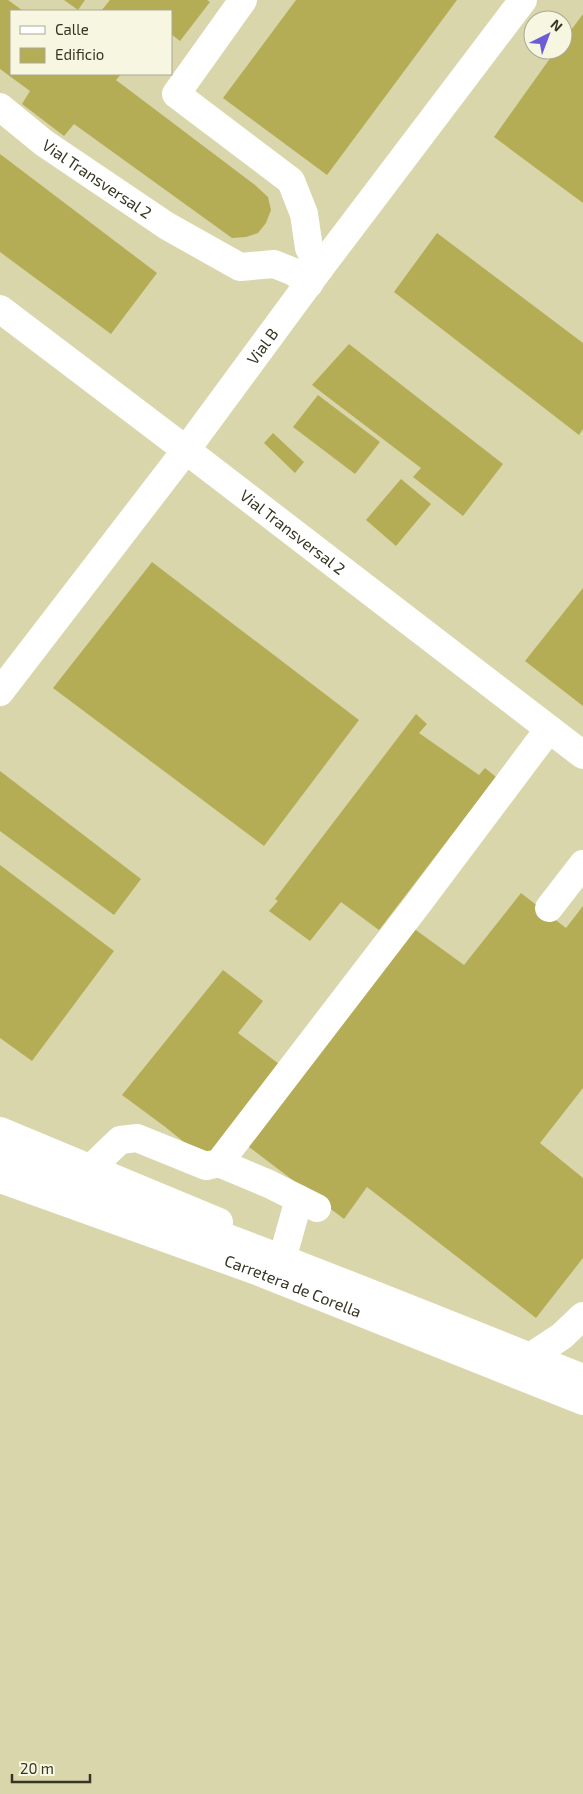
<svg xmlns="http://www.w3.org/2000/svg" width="583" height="1794" font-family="'Exo 2',sans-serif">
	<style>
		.building { fill: #b5ad55 }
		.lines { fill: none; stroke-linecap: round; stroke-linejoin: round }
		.minor { stroke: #fff; stroke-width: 28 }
		.major { stroke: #fff; stroke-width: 28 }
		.labels { text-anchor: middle; stroke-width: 5; stroke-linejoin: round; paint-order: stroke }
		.street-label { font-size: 16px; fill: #373624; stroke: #f7f6e0 }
	</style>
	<rect width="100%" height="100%" fill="#d9d6ab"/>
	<g class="building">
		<polygon points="0,0 8,0 23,11 11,11 11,74 121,74 116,80 255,185 268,197 271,210 266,223 258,233 246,237 232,238 74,124 64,136 22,104 30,91 0,69"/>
		<polygon points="64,0 85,0 78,10"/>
		<polygon points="110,0 207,0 210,2 180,41 171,34 171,11 101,11"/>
		<polygon points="296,0 457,0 327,175 223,98"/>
		<polygon points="583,14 583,203 494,137 556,50 563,50 563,41"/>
		<polygon points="0,154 157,273 111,334 0,252"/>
		<polygon points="437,233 583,343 583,429 579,435 394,292"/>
		<polygon points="349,344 503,464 463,516 413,477 421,468 312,385"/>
		<polygon points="318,395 380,442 355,474 293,427"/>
		<polygon points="273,433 304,462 295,473 264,443"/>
		<polygon points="401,479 431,504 396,546 366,520"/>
		<polygon points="152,562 359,720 264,846 53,688"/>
		<polygon points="583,588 583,706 525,661"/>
		<polygon points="416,714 427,724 419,733 479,775 485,768 496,777 379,930 341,902 310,941 269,911 278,901 275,899"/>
		<polygon points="0,771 141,879 114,915 0,831"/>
		<polygon points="0,865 114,951 32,1061 0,1038"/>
		<polygon points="521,893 566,928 583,906 583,1088 540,1143 583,1178 583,1258 536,1318 367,1187 344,1219 245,1144 409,925 464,965"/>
		<polygon points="223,970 263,1001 238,1033 279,1064 205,1159 164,1126 122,1095"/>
	</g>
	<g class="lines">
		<g class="minor">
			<polyline points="243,0 176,94 291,181 304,214 309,248 320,268"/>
			<path id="s1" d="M0,107l44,36 123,83 73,41 34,-3 20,8 15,12"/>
			<path id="s2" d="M0,309l186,141 397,305"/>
			<path id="s3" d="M0,692l186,-242 134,-182 203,-268"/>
			<polyline points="549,908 583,864"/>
			<polyline points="0,1131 219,1222"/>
			<polyline points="219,1163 269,1184 317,1208"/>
			<polyline points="91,1168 120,1140 137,1138 206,1166 219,1163 420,901 549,729"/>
			<polyline points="285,1249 299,1199"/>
			<polyline points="530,1357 562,1336 583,1316"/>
		</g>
		<g class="major">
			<path d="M0,1157c198,65 390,144 583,221"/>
			<path id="s4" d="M0,1179l254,91 329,131"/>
		</g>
	</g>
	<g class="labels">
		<g class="street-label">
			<text dy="6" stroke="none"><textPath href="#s1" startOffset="121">Vial Transversal 2</textPath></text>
			<text dy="6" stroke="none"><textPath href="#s3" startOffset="434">Vial B</textPath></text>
			<text dy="6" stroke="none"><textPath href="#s2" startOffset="368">Vial Transversal 2</textPath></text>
			<text dy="6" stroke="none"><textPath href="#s4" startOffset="312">Carretera de Corella</textPath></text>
		</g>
	</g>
	<rect x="10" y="10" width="162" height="65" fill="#f7f6e0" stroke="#aaa995"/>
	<rect x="20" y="26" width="25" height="8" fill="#ffffff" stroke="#aaa995"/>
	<text x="55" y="35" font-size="15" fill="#373624">Calle</text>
	<rect x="20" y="48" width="25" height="15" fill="#b5ad55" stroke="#aaa995"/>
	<text x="55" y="60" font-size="15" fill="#373624">Edificio</text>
	<g transform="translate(548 35) rotate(42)"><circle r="24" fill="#f7f6e0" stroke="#aaa995"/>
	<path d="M0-4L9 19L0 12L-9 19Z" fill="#6b5dd7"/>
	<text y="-8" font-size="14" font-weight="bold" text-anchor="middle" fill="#373624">N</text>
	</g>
	<path d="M12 1774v8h78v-8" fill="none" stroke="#373624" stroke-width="2.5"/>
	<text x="20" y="1774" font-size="15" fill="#373624" stroke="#f7f6e0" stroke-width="4" paint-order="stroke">20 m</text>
</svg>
